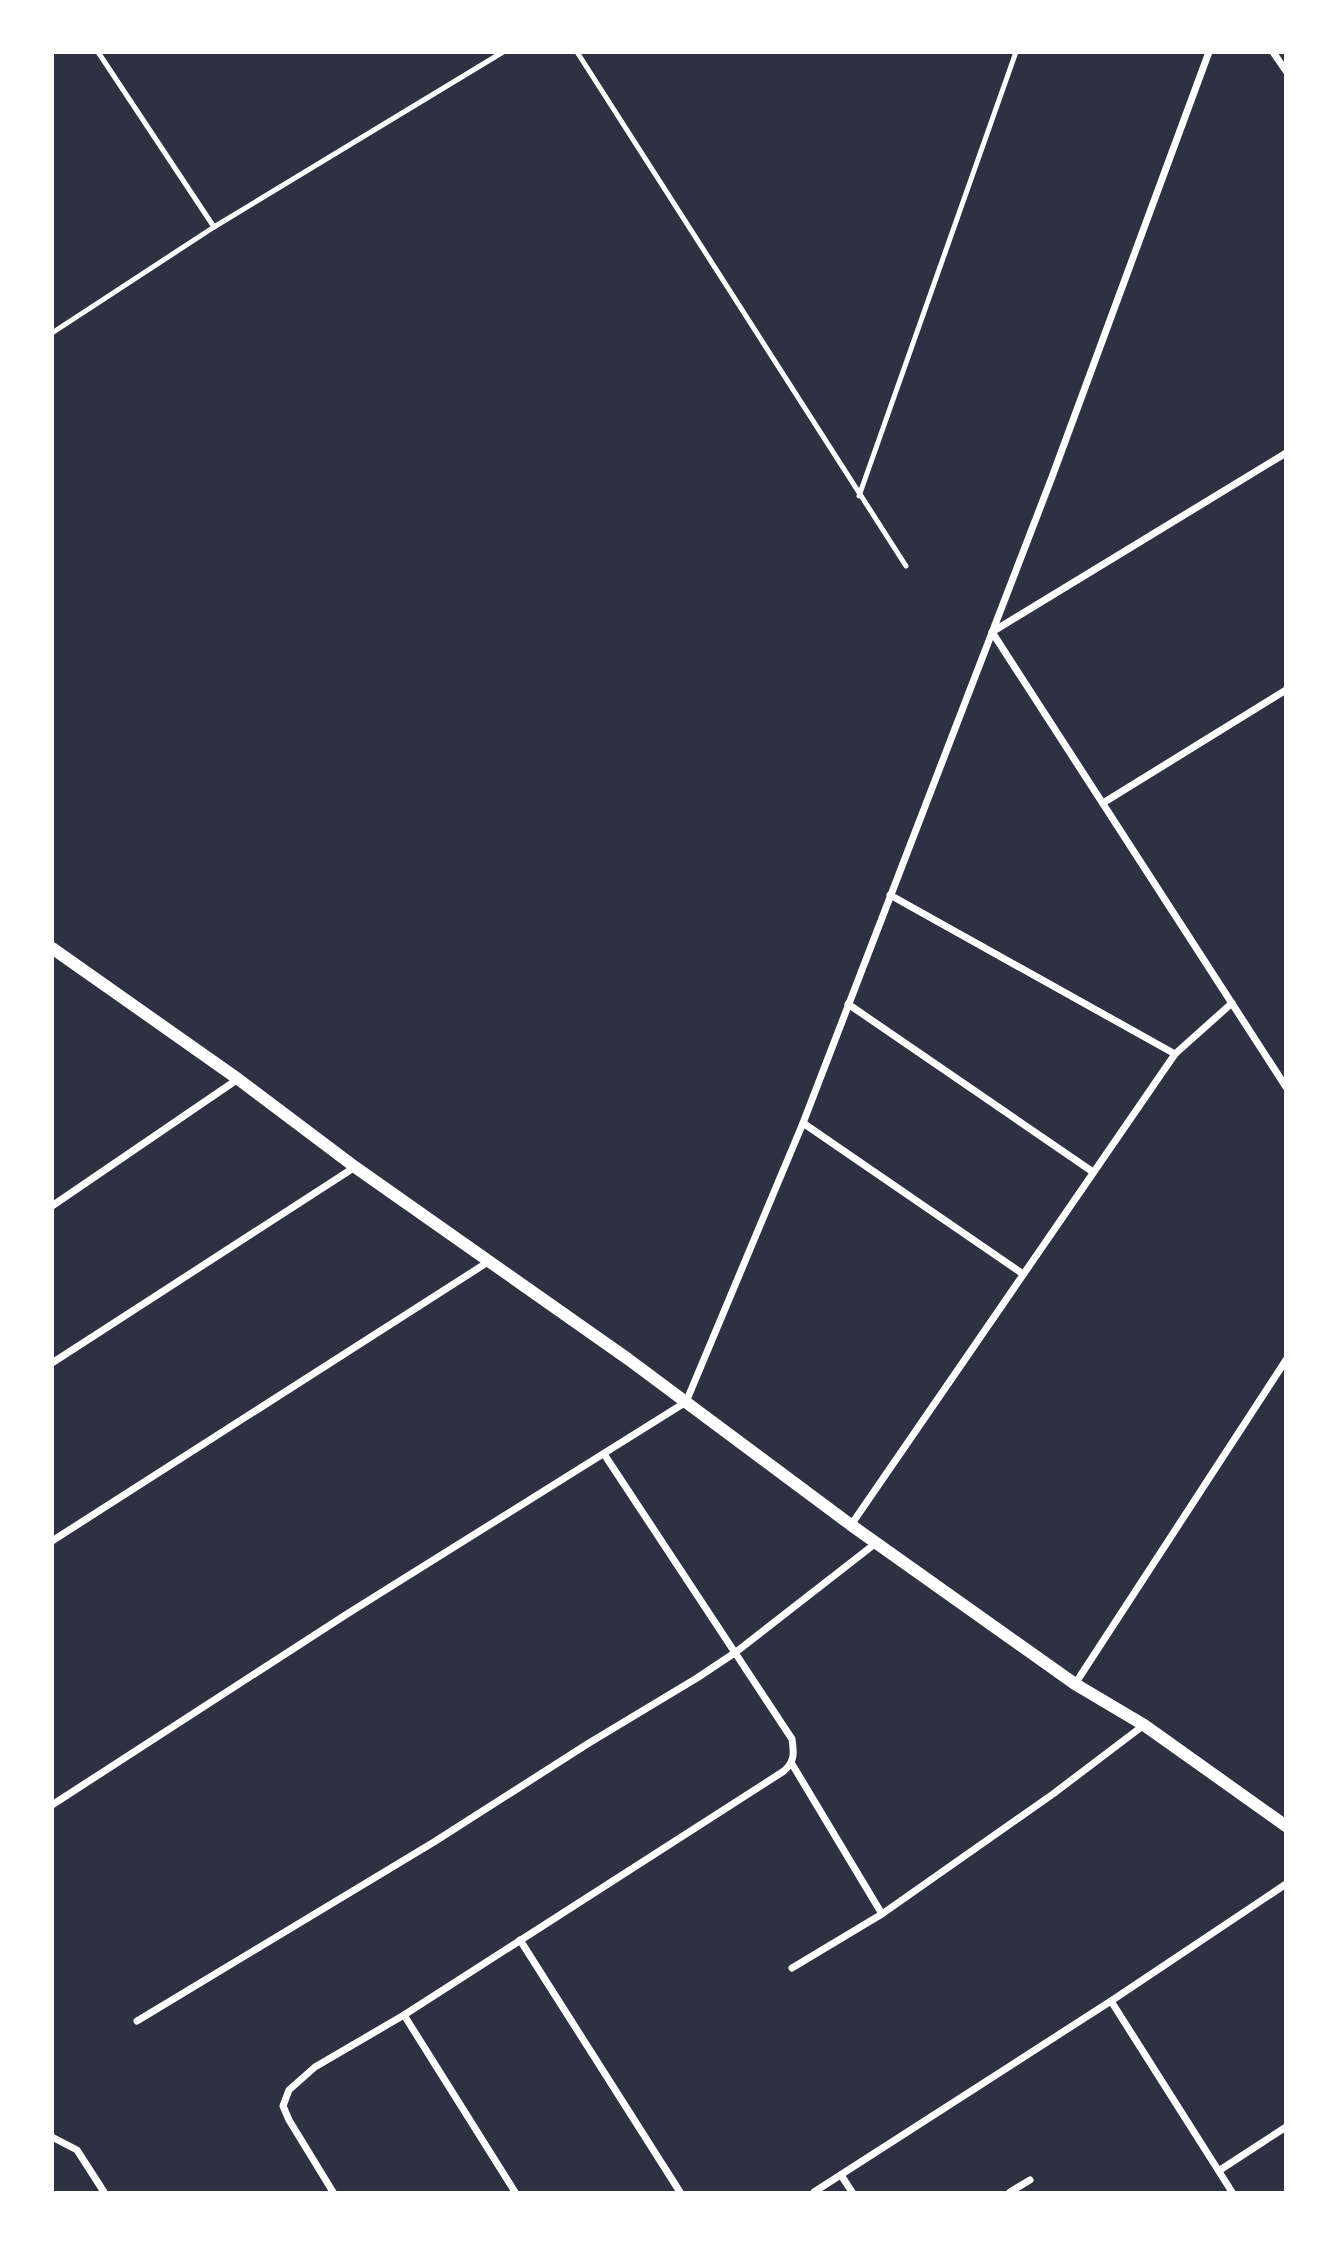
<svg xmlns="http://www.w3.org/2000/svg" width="1338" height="2245" font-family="Ubuntu,sans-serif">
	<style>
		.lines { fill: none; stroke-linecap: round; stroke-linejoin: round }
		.service { stroke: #fff; stroke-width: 5 }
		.minor { stroke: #fff; stroke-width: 7 }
		.tertiary { stroke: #fff; stroke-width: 12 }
	</style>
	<rect width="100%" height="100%" fill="#2d3142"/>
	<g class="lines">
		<g class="service">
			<polyline points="98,52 214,227"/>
			<polyline points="577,52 906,566"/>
			<polyline points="52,333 214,227 503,52"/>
			<polyline points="859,496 1016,52"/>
		</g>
		<g class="minor">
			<polyline points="1273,52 1286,71"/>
			<polyline points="1286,453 992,632 1286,1087"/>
			<polyline points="1103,803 1286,690"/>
			<polyline points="890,895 1175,1054"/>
			<polyline points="848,1004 1093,1172"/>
			<polyline points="803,1123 1023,1274"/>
			<polyline points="52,1206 238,1079"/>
			<polyline points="52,1363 355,1167"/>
			<polyline points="851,1525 1175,1054 1232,1003"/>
			<polyline points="52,1541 488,1262"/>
			<polyline points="1075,1684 1286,1360"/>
			<polyline points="792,1764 882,1914"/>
			<polyline points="52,1805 347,1614 686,1402 803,1123 1052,477 1209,52"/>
			<polyline points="520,1940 680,2192"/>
			<polyline points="792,1968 882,1914 1053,1794 1144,1725"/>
			<polyline points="1111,2001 1232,2192"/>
			<polyline points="404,2015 515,2192"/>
			<polyline points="137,2021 434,1842 589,1743 697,1678 736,1652 876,1543"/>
			<polyline points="52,2137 77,2150 104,2192"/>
			<polyline points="1220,2170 1286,2127"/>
			<polyline points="841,2175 852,2192"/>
			<path d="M333,2192l-44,-72 -6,-14 6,-16 26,-23 89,-52 380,-244c11,-10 10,-18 8,-32l-188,-285"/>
			<polyline points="814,2192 1111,2001 1286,1884"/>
			<polyline points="1010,2192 1030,2180"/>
		</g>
		<polyline class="tertiary" points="52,948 238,1079 355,1167 628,1359 851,1525 1075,1684 1144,1725 1286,1826"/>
	</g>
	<rect width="1338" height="2245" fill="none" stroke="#ffffff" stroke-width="108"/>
</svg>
